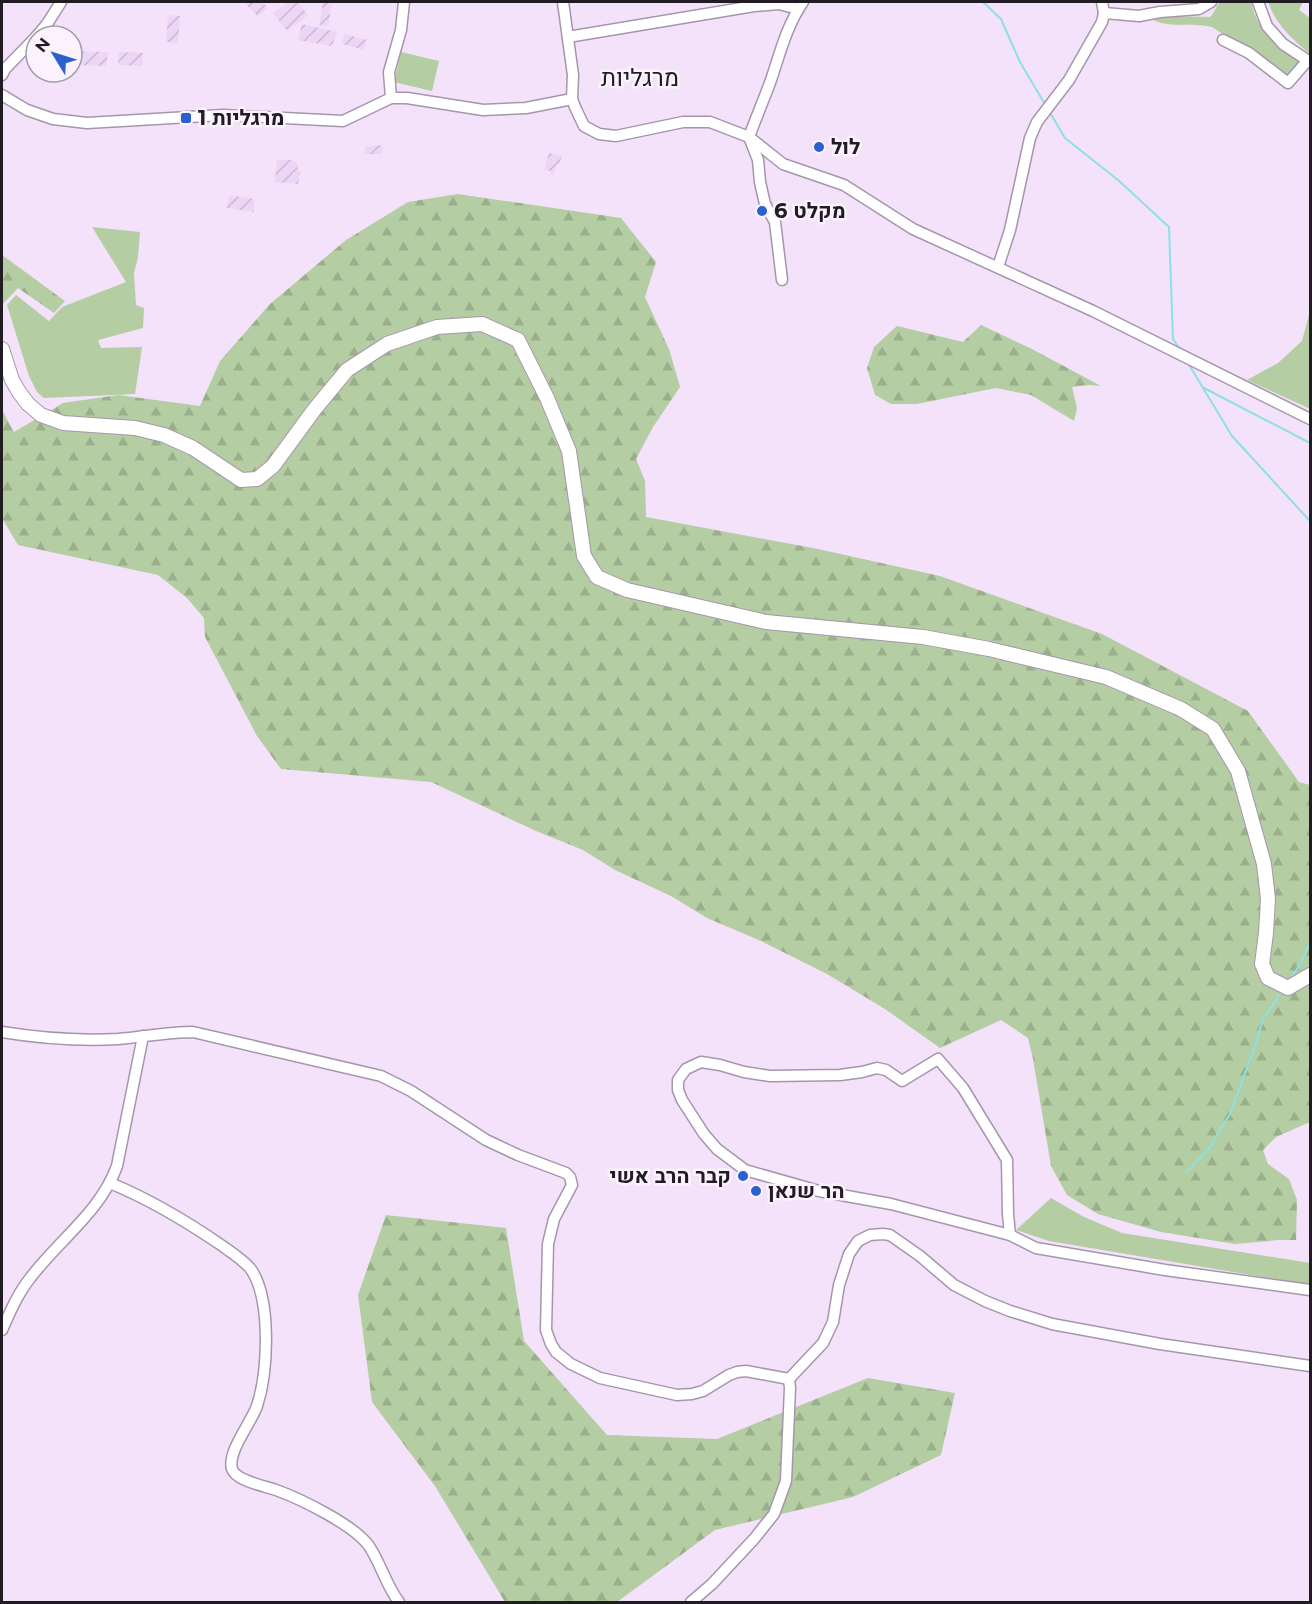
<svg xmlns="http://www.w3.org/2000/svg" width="1312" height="1604" font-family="Montserrat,Heebo,sans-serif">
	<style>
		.industrial { fill: url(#industrial-furrows) }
		.green { fill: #b4cda2 }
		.forest { fill: url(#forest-firs) }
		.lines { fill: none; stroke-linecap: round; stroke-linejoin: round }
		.stream { stroke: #8de1e4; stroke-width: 2 }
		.minor-casing { stroke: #a696ac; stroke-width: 13 }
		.major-casing { stroke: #a696ac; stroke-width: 16 }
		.minor { stroke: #fff; stroke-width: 10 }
		.major { stroke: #fff; stroke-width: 14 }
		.poi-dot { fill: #2b60ce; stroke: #faf3fd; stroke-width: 2 }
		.labels { text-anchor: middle; stroke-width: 5; stroke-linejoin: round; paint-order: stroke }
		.poi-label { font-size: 21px; font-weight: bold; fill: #211b23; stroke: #faf3fd; text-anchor: start }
		.quarter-label { font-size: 24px; fill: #211b23; stroke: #faf3fd }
	</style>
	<defs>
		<pattern id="industrial-furrows" width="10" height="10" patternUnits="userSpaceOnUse" patternTransform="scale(1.5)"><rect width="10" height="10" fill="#edd6f5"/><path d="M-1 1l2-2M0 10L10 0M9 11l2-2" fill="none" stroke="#cbb7d2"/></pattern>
		<pattern id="forest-firs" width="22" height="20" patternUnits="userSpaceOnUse" patternTransform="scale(1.5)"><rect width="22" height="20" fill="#b4cda2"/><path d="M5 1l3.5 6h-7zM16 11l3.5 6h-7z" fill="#9aaf8b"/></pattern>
	</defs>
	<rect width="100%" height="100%" fill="#f3e2fa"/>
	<g class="industrial">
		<polygon points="244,2 262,2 268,8 258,17"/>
		<polygon points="288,2 298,2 308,15 287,31 273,13"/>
		<polygon points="323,2 332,4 328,26 319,25"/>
		<polygon points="168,15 180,16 178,43 166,42"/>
		<polygon points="302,24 337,32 332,46 298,40"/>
		<polygon points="344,34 367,40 364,50 342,44"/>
		<polygon points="73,51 108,52 106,66 72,65"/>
		<polygon points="119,52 143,53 142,66 118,65"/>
		<polygon points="383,145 382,154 364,154 365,147"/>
		<polygon points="549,153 562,156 559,164 557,164 553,175 551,174 551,171 544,170"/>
		<polygon points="277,160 292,160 297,163 298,171 301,171 298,184 275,182"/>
		<polygon points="229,195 254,199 254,212 227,208"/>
	</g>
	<g class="green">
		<path d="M1220,2h31c7,31 26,42 49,61l-11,14 -77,-50c-19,-5 -45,2 -60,-8l23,-3 35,1c4,-3 6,-11 10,-15z"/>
		<path d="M1268,2h35l-4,8 11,8v36c-19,-16 -33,-28 -42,-52z"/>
		<polygon points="401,52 439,61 432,91 394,82"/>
		<polygon points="92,227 140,232 138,257 134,273 136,305 144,308 143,328 98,340 101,348 142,347 135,394 44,398 37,392 29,376 7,305 16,295 49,321 62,307 126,282"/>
		<polygon points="1310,311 1310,409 1247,380 1278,363 1302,341"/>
		<polygon points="1051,1198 1084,1217 1122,1233 1310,1263 1310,1285 1049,1241 1016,1230"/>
	</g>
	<g class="forest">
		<polygon points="458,194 621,218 656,262 645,297 669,349 680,387 653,427 636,459 645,481 646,517 818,549 940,576 1102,634 1248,711 1299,782 1310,785 1310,1122 1276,1137 1263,1150 1268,1164 1289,1179 1297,1200 1296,1240 1279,1240 1235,1244 1161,1232 1098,1214 1067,1195 1051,1166 1033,1059 1028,1038 1001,1020 940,1048 885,1009 827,974 761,941 707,918 671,896 615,870 583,850 536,831 431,782 281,769 257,736 205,637 204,618 187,598 158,575 18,545 2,518 2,410 14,432 63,403 118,395 200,406 220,361 270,304 346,240 408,202"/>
		<polygon points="2,255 65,301 54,313 18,288 2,305"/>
		<polygon points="981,325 1032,349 1101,386 1089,385 1072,387 1077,408 1074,421 1031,395 996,388 917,404 891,404 875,395 867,368 874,347 897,326 963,342"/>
		<polygon points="386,1215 506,1228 524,1341 607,1435 717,1439 868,1378 955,1393 941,1455 853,1497 715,1530 617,1602 505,1602 435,1486 372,1402 358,1295"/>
	</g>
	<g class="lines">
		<g class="stream">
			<polyline points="983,2 1001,19 1020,62 1046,106"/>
			<polyline points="1049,111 1065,138 1118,180 1169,227 1173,339 1179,348"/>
			<polyline points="1188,363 1232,436 1310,521"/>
			<polyline points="1204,388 1310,443"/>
			<polyline points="1289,981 1302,961 1310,942"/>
			<polyline points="1187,1172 1208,1150 1231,1112 1256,1043 1263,1019 1282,991"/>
		</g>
		<defs>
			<g id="minor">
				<polyline points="563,2 573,75 572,99 575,107 584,126 599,134 616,136 683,122 710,122 749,137 783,164 844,185 913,229 1093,311 1310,419"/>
				<polyline points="1258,2 1267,26 1283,44 1310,62"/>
				<polyline points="1104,13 1139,16 1160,12 1199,9 1211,2"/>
				<polyline points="37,36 47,24 61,2"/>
				<polyline points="568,37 754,6 779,4 798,9"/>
				<polyline points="1223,40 1249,53 1288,83 1308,60"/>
				<polyline points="2,75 5,69 36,37"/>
				<polyline points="2,95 27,110 53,119 87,123 223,115 343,121 391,98 407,98 483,110 526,108 572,99"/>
				<polyline points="391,98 389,72 401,30 404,2"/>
				<polyline points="998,267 1010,230 1030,138 1037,122 1069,80 1102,22 1104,13 1102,2"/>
				<path d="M782,280l-7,-58 -10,-18 -5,-22 -2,-22 -9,-23c7,-19 15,-38 22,-57 9,-27 16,-55 32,-78"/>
				<path d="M2,1032c37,6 78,9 116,7 25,-2 50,-7 75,-7l188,44 30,15 75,49 32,15 48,18 4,4 2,8 -18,34 -6,25 -2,86 5,14 5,8 15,12 29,14 77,17 15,-1 11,-3 26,-16 8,-3 9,-1 43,8 34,-36 10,-21 6,-37 10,-31 9,-13 12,-6 13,-1 7,1 30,21 34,29 31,16 25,10 42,13 108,20 150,22"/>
				<polygon points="938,1059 963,1088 1007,1160 1008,1214 1010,1235 891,1204 819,1191 745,1170 717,1149 704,1134 682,1100 678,1090 678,1080 686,1069 701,1062 720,1065 744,1072 770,1076 840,1075 862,1072 877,1068 886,1070 902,1081"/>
				<path d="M110,1183c39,16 76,38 111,62 10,7 21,14 29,23 22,30 18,104 7,138 -6,17 -30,46 -25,63 4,12 33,17 44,21 25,9 78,35 93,56 12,18 17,39 30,56"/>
				<polyline points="1010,1235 1036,1248 1165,1270 1310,1290"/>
				<path d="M2,1330c8,-18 16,-37 29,-53 28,-37 70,-66 86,-111l26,-130"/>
				<polyline points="691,1602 712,1584 754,1539 774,1514 786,1481 790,1388 789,1379"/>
			</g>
			<polyline id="major" points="2,349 12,380 19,392 28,404 41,415 63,423 135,428 164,435 193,448 241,480 257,479 273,466 314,410 347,370 387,344 437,327 482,324 518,340 547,398 569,451 584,556 597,577 627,590 766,622 923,637 989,649 1106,677 1181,709 1213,729 1238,771 1264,864 1268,899 1266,933 1262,964 1268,978 1288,988 1310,975"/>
		</defs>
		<use href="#minor" class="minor-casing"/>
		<use href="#major" class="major-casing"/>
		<use href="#minor" class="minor"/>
		<use href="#major" class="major"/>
	</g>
	<g class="poi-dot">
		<rect x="180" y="112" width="12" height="12" rx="3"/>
		<circle cx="819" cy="147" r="6"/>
		<circle cx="762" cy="211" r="6"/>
		<circle cx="743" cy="1176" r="6"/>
		<circle cx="756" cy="1191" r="6"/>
	</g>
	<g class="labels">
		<g class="poi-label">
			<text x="198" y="125">מרגליות 1</text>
			<text x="831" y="154">לול</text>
			<text x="774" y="218">מקלט 6</text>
			<text x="731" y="1183" text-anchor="end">קבר הרב אשי</text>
			<text x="768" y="1198">הר שנאן</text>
		</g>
		<g class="quarter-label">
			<text x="640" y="86">מרגליות</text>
		</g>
	</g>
	<rect width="1312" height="1604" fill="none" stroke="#211b23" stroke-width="6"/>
	<g transform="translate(54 54) rotate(308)"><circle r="28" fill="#faf3fd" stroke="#a39da6" stroke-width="1.5"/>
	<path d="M0-4.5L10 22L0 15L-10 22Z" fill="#2b60ce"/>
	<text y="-9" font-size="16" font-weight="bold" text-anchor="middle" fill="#211b23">N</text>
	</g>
</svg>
